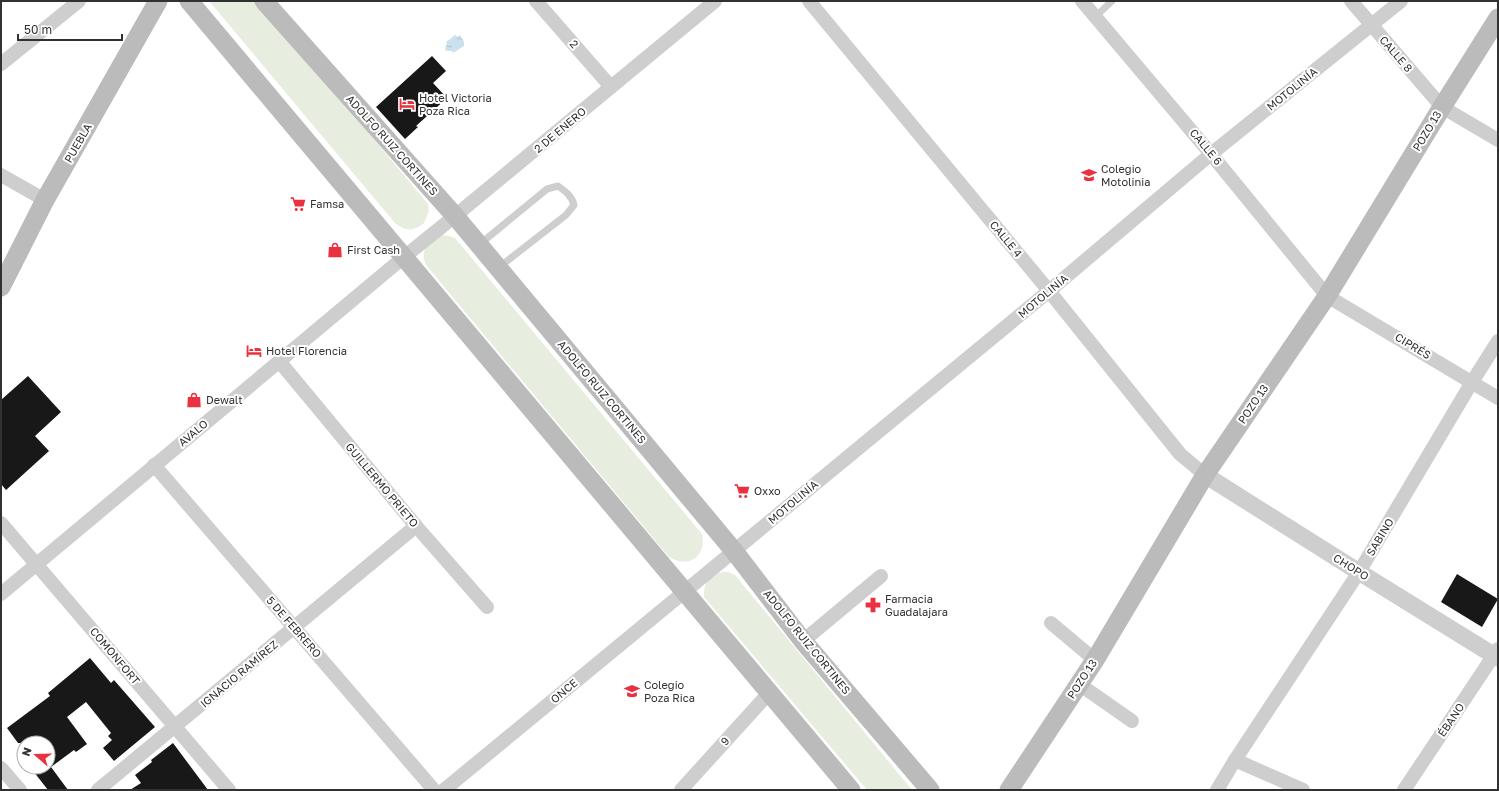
<svg xmlns="http://www.w3.org/2000/svg" width="1499" height="791" font-family="'Golos Text',sans-serif">
	<style>
		.grass { fill: #e7eee0 }
		.water { fill: url(#water-ripples) }
		.building { fill: #181818 }
		.lines { fill: none; stroke-linecap: round; stroke-linejoin: round }
		.service { stroke: #cecece; stroke-width: 7 }
		.minor { stroke: #cecece; stroke-width: 14 }
		.tertiary { stroke: #cecece; stroke-width: 17 }
		.secondary { stroke: #bbb; stroke-width: 19 }
		.labels { text-anchor: middle; stroke-width: 4; stroke-linejoin: round; paint-order: stroke }
		.street-label { font-size: 11px; fill: #313131; stroke: #fff }
		.poi-label { font-size: 11px; fill: #313131; stroke: #fff; text-anchor: start }
	</style>
	<defs>
		<pattern id="water-ripples" width="26" height="14" patternUnits="userSpaceOnUse"><rect width="26" height="14" fill="#cce1ee"/><path d="M2 4q2-2 4 0t4 0M15 11q2-2 4 0t4 0" fill="none" stroke="#b0c2cd"/></pattern>
	</defs>
	<rect width="100%" height="100%" fill="#fff"/>
	<g class="grass">
		<path d="M209,1h49l170,203 1,7 -5,12c-10,8 -19,9 -29,0z"/>
		<path d="M442,235l7,1 6,2 247,296c5,23 -14,35 -33,23l-243,-292c-7,-17 3,-21 16,-30z"/>
		<path d="M723,572h5l7,3 177,215h-45l-163,-193c-1,-13 5,-23 19,-25z"/>
	</g>
	<polygon class="water" points="455,35 458,37 460,35 464,42 464,46 453,53 452,51 446,51 445,48 447,44 446,42"/>
	<g class="building">
		<polygon points="432,56 446,71 433,83 447,98 416,126 418,127 405,139 376,107"/>
		<polygon points="28,376 61,412 35,436 49,451 6,490 1,484 1,400"/>
		<polygon points="1457,574 1498,599 1482,627 1441,602"/>
		<polygon points="90,658 111,683 114,680 155,727 114,761 103,748 112,740 108,736 111,733 86,702 67,717 87,744 76,752 74,750 51,767 68,790 48,790 30,767 48,767 48,743 18,743 7,728 50,696 48,693"/>
		<polygon points="173,743 208,790 130,790 141,783 135,775 152,762 151,760"/>
	</g>
	<g class="lines">
		<g class="service">
			<polyline points="1095,17 1112,1"/>
			<path d="M480,244l67,-55 11,-3c7,5 14,10 16,19l-8,10 -68,53"/>
		</g>
		<g class="minor">
			<polyline points="536,1 611,87"/>
			<polyline points="809,1 1049,291 1180,454 1205,475"/>
			<polyline points="1082,1 1211,154 1327,296 1498,398"/>
			<polyline points="1351,1 1442,107 1498,140"/>
			<polyline points="1,64 79,1"/>
			<polyline points="1,175 45,200"/>
			<polyline points="279,361 416,526 487,607"/>
			<polyline points="154,465 434,790"/>
			<polyline points="1,523 229,790"/>
			<polyline points="1,594 404,257 455,216 715,1"/>
			<polyline points="1051,623 1095,660"/>
			<polyline points="803,641 881,576"/>
			<polyline points="1079,684 1132,721"/>
			<polyline points="1235,760 1303,790"/>
			<polyline points="1,768 20,790"/>
			<polyline points="98,790 416,526"/>
			<polyline points="444,790 1049,291 1211,154 1401,1"/>
			<polyline points="681,790 769,693"/>
			<polyline points="1217,790 1235,760 1359,572 1472,382 1498,341"/>
			<polyline points="1404,790 1498,649"/>
		</g>
		<polyline class="tertiary" points="1205,475 1359,572 1498,658"/>
		<g class="secondary">
			<polyline points="189,1 851,790"/>
			<polyline points="264,1 455,216 734,551 803,641 930,790"/>
			<polyline points="1,287 45,200 158,1"/>
			<polyline points="1009,790 1095,660 1205,475 1327,296 1442,107 1498,18"/>
		</g>
	</g>
	<defs>
		<symbol id="hotel-bare" viewBox="-9 -9 18 18"><path d="M-6-4.5h1.5V1H6V5H4.5V3h-9V5H-6ZM-4 0a1.8 1.8 0 1 1 3.6 0ZM.5 0V-2.5h3Q6-2.5 6 0Z" fill="#ea313f" stroke="#fff" stroke-width="2.5" paint-order="stroke"/></symbol>
		<symbol id="university-bare" viewBox="-9 -9 18 18"><path d="M0-5L7-2L0 1L-7-2ZM-4 1L0 2.5L4 1V4Q0 6-4 4Z" fill="#ea313f" stroke="#fff" stroke-width="2.5" paint-order="stroke"/></symbol>
		<symbol id="supermarket-bare" viewBox="-9 -9 18 18"><path d="M-6-5.5h2.5l.6 2H6L4.5 2H-2.5L-4.4-4H-6ZM-1.5 3.2a1.3 1.3 0 1 0 .1 0ZM3 3.2a1.3 1.3 0 1 0 .1 0Z" fill="#ea313f" stroke="#fff" stroke-width="2.5" paint-order="stroke"/></symbol>
		<symbol id="shop-bare" viewBox="-9 -9 18 18"><path d="M-5-2.5h2.3a2.7 3.5 0 0 1 5.4 0H5L5.5 6h-11ZM-1.5-2.5h3a1.5 2.3 0 0 0-3 0Z" fill="#ea313f" stroke="#fff" stroke-width="2.5" paint-order="stroke"/></symbol>
		<symbol id="pharmacy-bare" viewBox="-9 -9 18 18"><path d="M-2-6h4v4h4v4h-4v4h-4v-4h-4v-4h4Z" fill="#ea313f" stroke="#fff" stroke-width="2.5" paint-order="stroke"/></symbol>
		<symbol id="school-bare" viewBox="-9 -9 18 18"><path d="M0-5L7-2L0 1L-7-2ZM-4 1L0 2.5L4 1V4Q0 6-4 4Z" fill="#ea313f" stroke="#fff" stroke-width="2.5" paint-order="stroke"/></symbol>
	</defs>
	<g fill-rule="evenodd">
		<use href="#hotel-bare" x="396" y="93" width="22" height="22"/>
		<use href="#university-bare" x="1078" y="164" width="22" height="22"/>
		<use href="#supermarket-bare" x="287" y="193" width="22" height="22"/>
		<use href="#shop-bare" x="324" y="239" width="22" height="22"/>
		<use href="#hotel-bare" x="243" y="340" width="22" height="22"/>
		<use href="#shop-bare" x="183" y="389" width="22" height="22"/>
		<use href="#supermarket-bare" x="731" y="480" width="22" height="22"/>
		<use href="#pharmacy-bare" x="862" y="594" width="22" height="22"/>
		<use href="#school-bare" x="621" y="680" width="22" height="22"/>
	</g>
	<g class="labels">
		<g class="street-label">
			<text transform="translate(574 44) rotate(49)" y="4">2</text>
			<text transform="translate(1396 54) rotate(49)" y="4">CALLE 8</text>
			<text transform="translate(1292 89) rotate(-39)" y="4">MOTOLINÍA</text>
			<text transform="translate(560 130) rotate(-40)" y="4">2 DE ENERO</text>
			<text transform="translate(1427 131) rotate(-59)" y="4">POZO 13</text>
			<text transform="translate(78 143) rotate(-60)" y="4">PUEBLA</text>
			<text transform="translate(392 145) rotate(48)" y="4">ADOLFO RUIZ CORTINES</text>
			<text transform="translate(1206 147) rotate(50)" y="4">CALLE 6</text>
			<text transform="translate(1006 239) rotate(50)" y="4">CALLE 4</text>
			<text transform="translate(1043 296) rotate(-40)" y="4">MOTOLINÍA</text>
			<text transform="translate(1413 346) rotate(31)" y="4">CIPRÉS</text>
			<text transform="translate(602 392) rotate(50)" y="4">ADOLFO RUIZ CORTINES</text>
			<text transform="translate(1253 404) rotate(-56)" y="4">POZO 13</text>
			<text transform="translate(193 433) rotate(-40)" y="4">AVALO</text>
			<text transform="translate(382 485) rotate(50)" y="4">GUILLERMO PRIETO</text>
			<text transform="translate(793 502) rotate(-40)" y="4">MOTOLINÍA</text>
			<text transform="translate(1380 537) rotate(-59)" y="4">SABINO</text>
			<text transform="translate(1351 567) rotate(32)" y="4">CHOPO</text>
			<text transform="translate(294 627) rotate(49)" y="4">5 DE FEBRERO</text>
			<text transform="translate(807 642) rotate(51)" y="4">ADOLFO RUIZ CORTINES</text>
			<text transform="translate(115 656) rotate(50)" y="4">COMONFORT</text>
			<text transform="translate(239 674) rotate(-40)" y="4">IGNACIO RAMÍREZ</text>
			<text transform="translate(1082 679) rotate(-57)" y="4">POZO 13</text>
			<text transform="translate(564 691) rotate(-40)" y="4">ONCE</text>
			<text transform="translate(1451 720) rotate(-56)" y="4">ÉBANO</text>
			<text transform="translate(725 741) rotate(-48)" y="4">9</text>
		</g>
		<g class="poi-label">
			<text x="419" y="102">Hotel Victoria<tspan x="419" dy="13">Poza Rica</tspan></text>
			<text x="1101" y="173">Colegio<tspan x="1101" dy="13">Motolinia</tspan></text>
			<text x="310" y="208">Famsa</text>
			<text x="347" y="254">First Cash</text>
			<text x="266" y="355">Hotel Florencia</text>
			<text x="206" y="404">Dewalt</text>
			<text x="754" y="495">Oxxo</text>
			<text x="885" y="603">Farmacia<tspan x="885" dy="13">Guadalajara</tspan></text>
			<text x="644" y="689">Colegio<tspan x="644" dy="13">Poza Rica</tspan></text>
		</g>
	</g>
	<rect width="1499" height="791" fill="none" stroke="#313131" stroke-width="4"/>
	<g transform="translate(36 755) rotate(290)"><circle r="19" fill="#ffffff" stroke="#adadad"/>
	<path d="M0-3L7 15L0 10L-7 15Z" fill="#ea313f"/>
	<text y="-6" font-size="11" font-weight="bold" text-anchor="middle" fill="#313131">N</text>
	</g>
	<path d="M18 34v6h104v-6" fill="none" stroke="#313131" stroke-width="2"/>
	<text x="24" y="34" font-size="12" fill="#313131" stroke="#ffffff" stroke-width="3" paint-order="stroke">50 m</text>
</svg>
